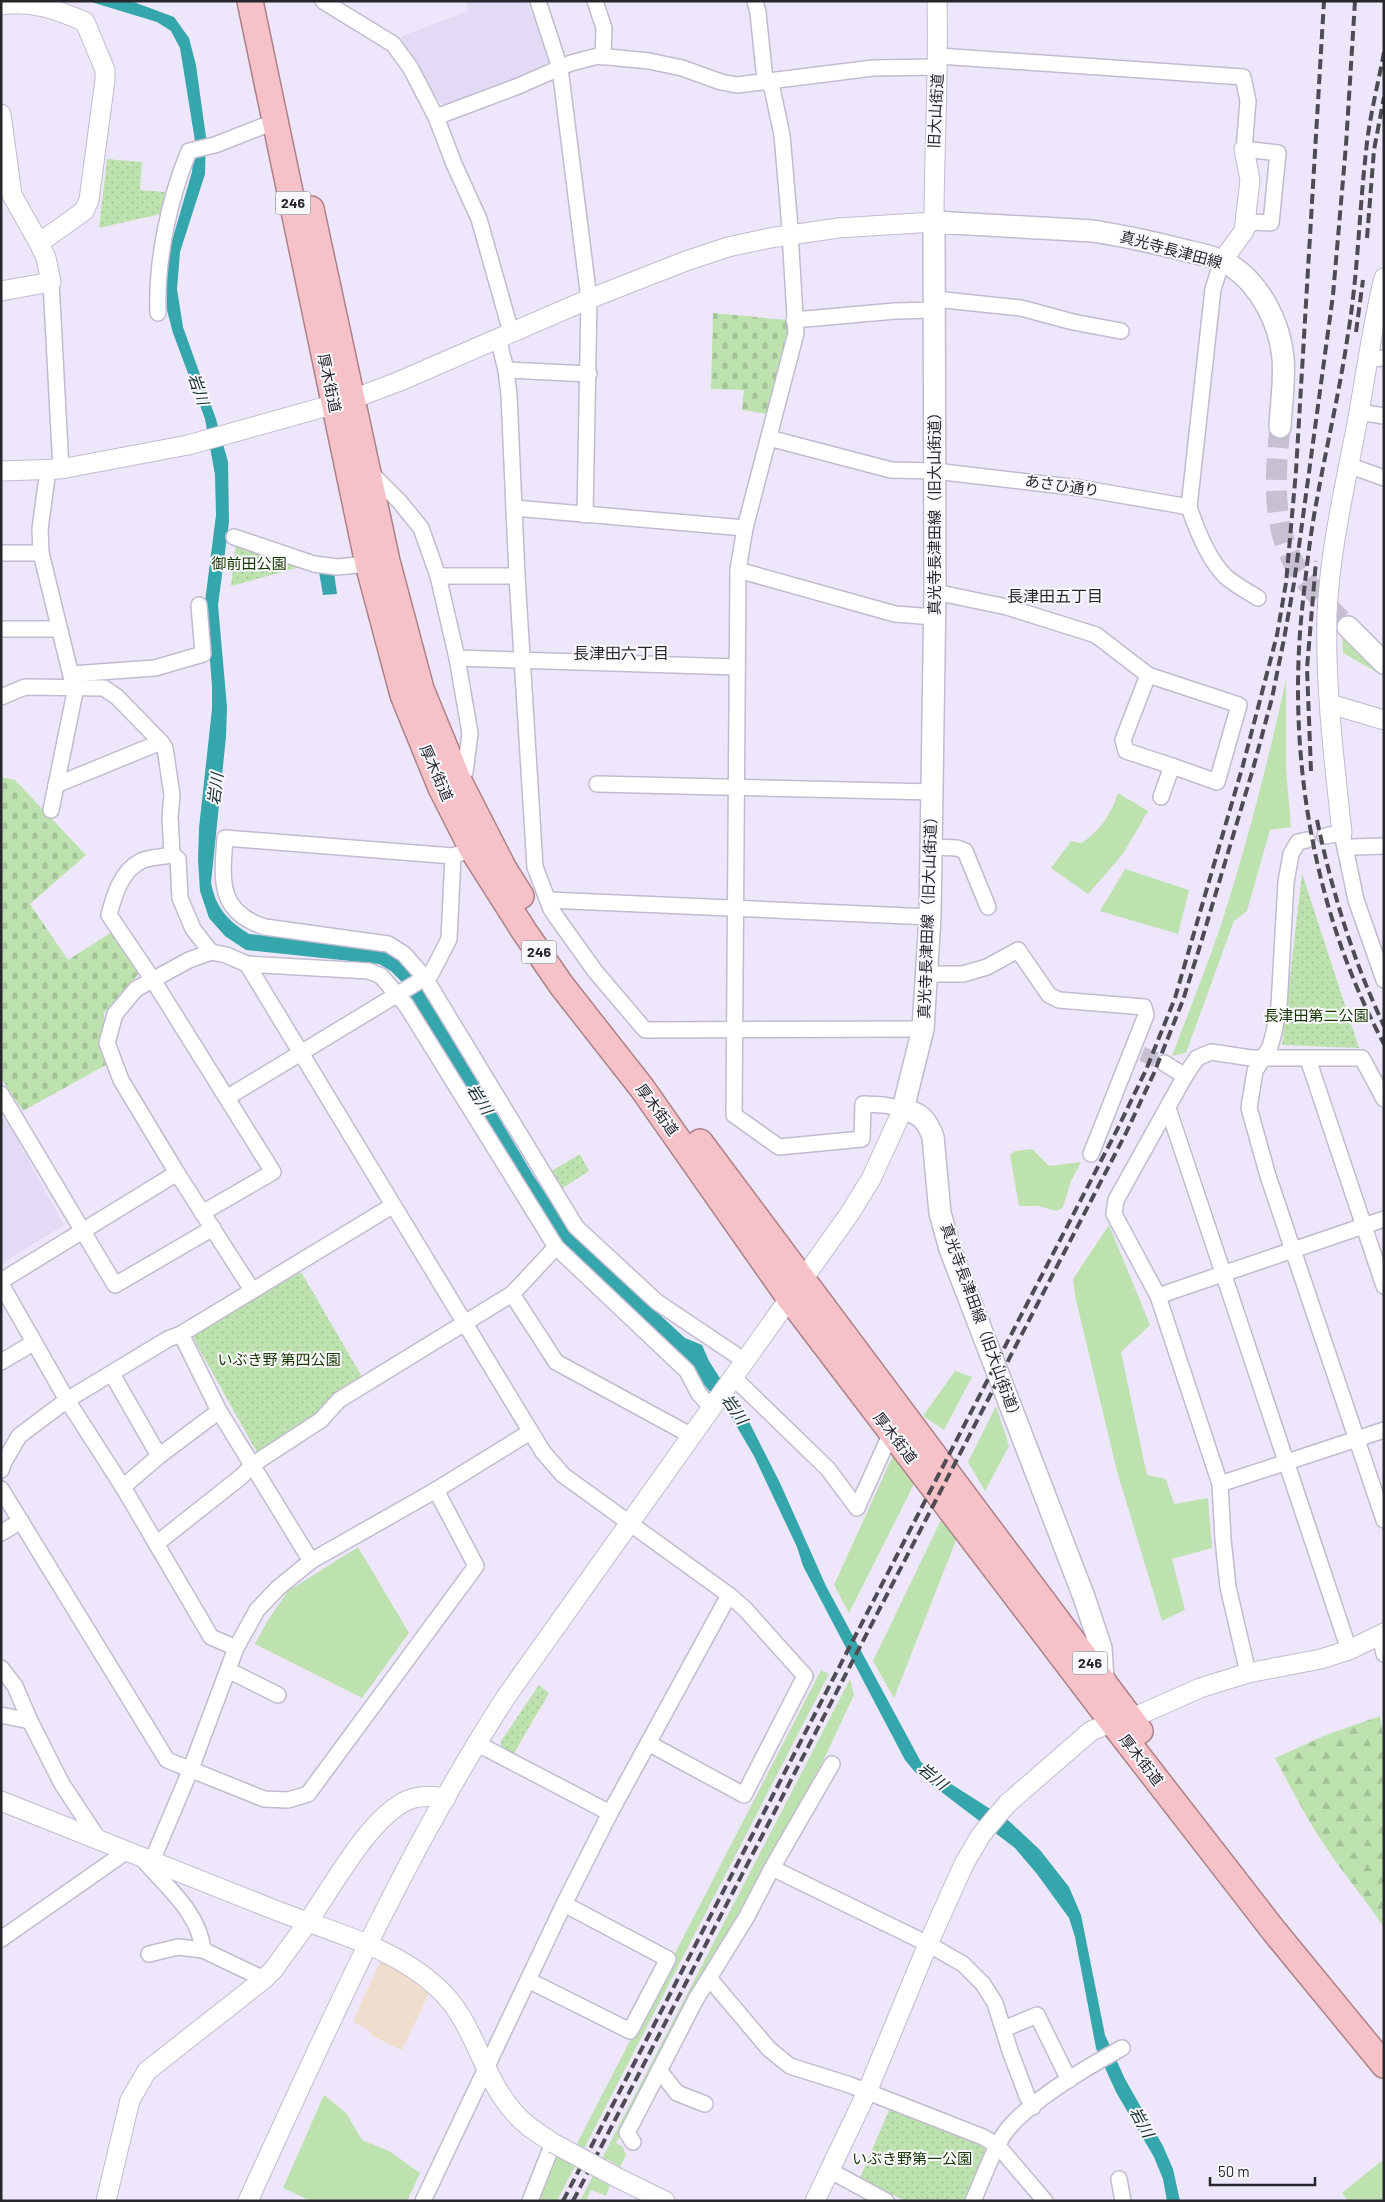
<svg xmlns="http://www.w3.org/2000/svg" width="1385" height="2202" font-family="Barlow,'Noto Sans JP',sans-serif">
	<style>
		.commercial { fill: #f1ddce }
		.built { fill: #e3daf5 }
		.grass { fill: #bee2af }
		.forest { fill: url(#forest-firs) }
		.cemetery { fill: url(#cemetery-stones) }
		.park { fill: url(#park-dots) }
		.water { fill: #34a6ac }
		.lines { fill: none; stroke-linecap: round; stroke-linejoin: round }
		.minor-tunnel { stroke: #c6c0d2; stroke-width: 15; stroke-dasharray: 15 8; stroke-linecap: butt }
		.secondary-tunnel { stroke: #c6c0d2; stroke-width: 21; stroke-dasharray: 21 11; stroke-linecap: butt }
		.minor-casing { stroke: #c2bbcf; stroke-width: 18 }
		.tertiary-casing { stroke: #c2bbcf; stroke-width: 21 }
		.secondary-casing { stroke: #c2bbcf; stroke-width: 24 }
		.trunk-casing { stroke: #ac8189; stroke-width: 28 }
		.minor { stroke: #fff; stroke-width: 15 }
		.tertiary { stroke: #fff; stroke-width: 19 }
		.secondary { stroke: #fff; stroke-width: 21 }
		.trunk { stroke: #f6c2c8; stroke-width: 25 }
		.rail { stroke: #4e4b54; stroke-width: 4; stroke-dasharray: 10 5; stroke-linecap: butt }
		.tertiary-bridge-casing { stroke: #c2bbcf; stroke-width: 21; stroke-linecap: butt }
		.tertiary-bridge { stroke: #fff; stroke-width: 19 }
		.labels { text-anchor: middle; stroke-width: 4; stroke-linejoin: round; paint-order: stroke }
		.shield { fill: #f9f8fc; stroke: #67656b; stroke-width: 1 }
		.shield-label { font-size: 14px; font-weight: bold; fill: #28262d }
		.street-label { font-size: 15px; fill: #28262d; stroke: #f9f8fc }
		.park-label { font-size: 15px; fill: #163800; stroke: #f9f8fc }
		.water-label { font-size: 16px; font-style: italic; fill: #152e2f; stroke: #f9f8fc }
		.neighbourhood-label { font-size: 16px; fill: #28262d; stroke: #f9f8fc }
	</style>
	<defs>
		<pattern id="forest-firs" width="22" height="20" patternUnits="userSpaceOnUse" patternTransform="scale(1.25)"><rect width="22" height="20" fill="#bee2af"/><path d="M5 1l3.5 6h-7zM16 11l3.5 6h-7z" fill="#a3c297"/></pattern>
		<pattern id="cemetery-stones" width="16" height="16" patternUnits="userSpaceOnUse" patternTransform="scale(1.25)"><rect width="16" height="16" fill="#bee2af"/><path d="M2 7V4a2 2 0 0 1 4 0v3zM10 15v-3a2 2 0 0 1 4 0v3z" fill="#a3c297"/></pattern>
		<pattern id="park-dots" width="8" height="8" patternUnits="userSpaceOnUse" patternTransform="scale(1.25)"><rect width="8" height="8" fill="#bee2af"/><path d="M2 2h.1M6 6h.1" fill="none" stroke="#a3c297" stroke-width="1.8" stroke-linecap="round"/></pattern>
	</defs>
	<rect width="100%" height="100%" fill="#eee7fb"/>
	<polygon class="commercial" points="380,1962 410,1976 430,1991 402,2050 370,2035 371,2032 353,2021"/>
	<g class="built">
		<polygon points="466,1 527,1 551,61 455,106 442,104 429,88 401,41 402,36 469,11"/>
		<polygon points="1,1111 64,1225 1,1264"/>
	</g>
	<g class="grass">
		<polygon points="1342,636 1380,674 1343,653"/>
		<path d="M1286,680v88l5,59 -21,3 -23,81 -13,10 -48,132 -14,3c16,-43 34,-87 49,-131 26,-81 47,-163 65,-245z"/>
		<path d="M1118,793l30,18 -25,43 -35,40 -37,-26 20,-27 11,2c18,-13 29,-28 36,-50z"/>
		<polygon points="1125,869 1189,890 1178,934 1100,911"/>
		<polygon points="1032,1149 1049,1166 1081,1162 1071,1181 1063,1207 1057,1211 1038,1206 1019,1206 1010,1155 1015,1151"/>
		<polygon points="1109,1225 1150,1325 1121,1352 1147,1475 1166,1479 1174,1504 1208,1498 1212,1548 1172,1559 1185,1610 1162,1621 1117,1471 1075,1296 1073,1279"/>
		<polygon points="955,1371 972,1377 944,1430 923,1416"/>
		<polygon points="996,1406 1009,1446 985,1491 968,1462"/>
		<polygon points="894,1453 916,1480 849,1613 834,1585"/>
		<polygon points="942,1518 958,1535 894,1698 873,1661"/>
		<polygon points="358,1547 409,1633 362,1698 255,1644 268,1620 288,1591"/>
		<polygon points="821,1670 829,1674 557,2201 533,2201 553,2159 560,2156 568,2161"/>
		<polygon points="850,1679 854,1695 823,1761 707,1969 616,2143 623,2147 626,2155 620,2167 607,2159 598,2177 611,2183 606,2196 591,2190 586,2201 580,2201"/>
		<polygon points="324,2095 346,2113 362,2140 389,2151 420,2173 407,2201 311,2201 283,2188"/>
		<polygon points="1384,2159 1384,2201 1348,2201 1342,2193"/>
	</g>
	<path class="forest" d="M1380,1716l4,25v187c-18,-29 -41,-54 -59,-82 -19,-28 -34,-58 -50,-88l51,-23z"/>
	<g class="cemetery">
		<polygon points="713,313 787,320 789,332 768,414 742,410 744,390 711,389"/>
		<polygon points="1,777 15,780 86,855 30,904 68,960 112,932 141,971 104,1013 106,1065 23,1111 1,1078"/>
	</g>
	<g class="park">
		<polygon points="107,159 142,162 140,190 165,192 161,214 99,228"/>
		<polygon points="236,543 304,566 231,586"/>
		<polygon points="1302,873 1359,1048 1282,1045"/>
		<polygon points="580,1154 589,1171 561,1189 550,1172"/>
		<polygon points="301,1272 364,1380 318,1418 259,1456 192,1336"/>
		<polygon points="539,1685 549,1693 513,1755 501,1750 501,1741"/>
		<polygon points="890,2108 982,2143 985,2150 964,2201 905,2201 860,2178"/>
	</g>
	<g class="water">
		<path d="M88,1h43l43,16 15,21 7,27 7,51 3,21 -1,37 -25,78 -3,37 6,38 33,92 12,43 1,60 -11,83 9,102 -1,30 -15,146c5,25 17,38 38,51l133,14 18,9 11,13 122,205 40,60 112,103 17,7 7,16 14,22 15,17 42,83 46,103 95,176 13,11 75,48 31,29 29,37 12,28 24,120 20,44 38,67 10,23 7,32h-13l-4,-22 -9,-22 -38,-65 -20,-44 -21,-111 -6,-19 -32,-44 -22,-26 -100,-76 -10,-12 -102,-194 -6,-19 -43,-91 -24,-41 -30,-35 -10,-18 -126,-119 -15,-21 -148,-241 -10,-10 -12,-7 -133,-14 -21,-14 -16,-18 -9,-27 -2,-31 1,-32 13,-119v-24l-7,-83 11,-87 -1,-40 -10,-56 -32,-86 -6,-23 -1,-26 3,-33 23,-79 3,-31 -15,-93 -9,-17 -14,-9z"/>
		<polygon points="319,572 334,572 337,594 323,595"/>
	</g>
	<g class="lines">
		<polyline class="minor-tunnel" points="1142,1054 1164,1063"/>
		<path class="secondary-tunnel" d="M1280,427c-5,50 -10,105 22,149 13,18 30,35 46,51"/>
		<defs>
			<g id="minor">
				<polyline points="323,1 393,44 410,67 436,117 454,164 479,219 511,332"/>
				<polyline points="538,1 560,68 589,299 585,515"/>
				<polyline points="595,1 604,28 603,57"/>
				<polyline points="755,1 758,13 765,80 772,88 782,135 789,216 796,333 745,528 738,570 734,1115 779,1147 862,1139 863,1104 884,1105 903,1109"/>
				<polyline points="939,56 1243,77 1248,101 1244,149 1278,153 1271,223 1253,222 1244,231"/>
				<polyline points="436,117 516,87 571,63 598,56 649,61 682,68 721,82 737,85 873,68 938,67"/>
				<path d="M1222,261l-9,28 -24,218c7,21 20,53 36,69 10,9 22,15 33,22"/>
				<polyline points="51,282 61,469"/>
				<polyline points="935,299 1021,308 1073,322 1121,331"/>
				<path d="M158,313c-2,-52 11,-114 31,-162l26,-6 61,-24"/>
				<polyline points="794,320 895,311 935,310"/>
				<polyline points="498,338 506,370 509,395 517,576 535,867 551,909 557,918 595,971 645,1030 923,1029"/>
				<polyline points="1368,359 1384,358"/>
				<polyline points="506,370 589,374"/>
				<polyline points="1359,412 1384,416"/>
				<polyline points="769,438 891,470 935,471 1080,488 1189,507"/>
				<polyline points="1348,465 1384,478"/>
				<polyline points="48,470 40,529 41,553 75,692 51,810"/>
				<polyline points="369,471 399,501 421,528 438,576 457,658 470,733 465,772 458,779"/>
				<polyline points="514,508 745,528"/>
				<polyline points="234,537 314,564 337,567 368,564"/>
				<polyline points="1,553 41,553"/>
				<polyline points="738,570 895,614 934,617"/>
				<polyline points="438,576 517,576"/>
				<polyline points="935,592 1007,607 1096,635 1148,675 1239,705 1217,782 1172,766"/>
				<polyline points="1,629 59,629"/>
				<polyline points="457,658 737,667"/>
				<polyline points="71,674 155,668 203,654 199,605"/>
				<polyline points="1148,675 1123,740 1126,751 1172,766 1161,797"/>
				<polyline points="1,697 25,687 104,688 117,697 161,742 165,748 172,795 170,817 172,855 178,859 180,898 193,929 211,952"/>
				<polyline points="597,784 933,792"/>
				<polyline points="56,785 161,742"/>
				<polyline points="1325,836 1342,833 1356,900 1384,980"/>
				<polyline points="1307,840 1298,842 1291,854 1286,882 1279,1006 1274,1032 1270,1047 1255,1071 1249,1108 1268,1176 1384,1520"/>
				<polyline points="932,847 957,848 965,851 988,907"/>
				<polyline points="1353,847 1384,846"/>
				<path d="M472,849l-19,7 -228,-18c-3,41 -8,74 40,89l123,17 16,10 21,24 151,249 81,75 88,59"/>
				<path d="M172,855c-9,2 -22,2 -31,6 -20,10 -27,35 -32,54l44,65 120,192 -71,41"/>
				<polyline points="548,900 930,917"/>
				<polyline points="247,964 543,1452 563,1475 729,1595 745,1609 805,1676 744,1795 648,1743"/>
				<polyline points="928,974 963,974 987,967 1018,950 1049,995 1059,1000 1144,1007 1146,1015 1091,1154"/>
				<polyline points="1308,1059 1384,1286"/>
				<polyline points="1164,1063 1185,1076"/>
				<polyline points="1,1094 115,1285 213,1228"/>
				<polyline points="228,1097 431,974 449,939 453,856"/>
				<polyline points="1168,1108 1349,1650"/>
				<polyline points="1,1281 177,1173"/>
				<polyline points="1,1284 67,1400 123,1487 211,1637 236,1648"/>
				<polyline points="252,1290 177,1173 121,1080 107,1043 115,1014 136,989 189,960 211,952 226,955 247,964 369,971 381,976 406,1005 556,1247 687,1371 699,1394 712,1408"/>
				<polyline points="512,1294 556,1362 692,1436"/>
				<polyline points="1158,1296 1384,1219"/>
				<polyline points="181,1334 219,1411 311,1561"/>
				<polyline points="1,1362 33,1343"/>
				<polyline points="112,1374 159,1456 219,1411"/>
				<polyline points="733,1377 828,1469 857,1508 891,1433"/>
				<polyline points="1,1470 4,1462 19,1436 67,1400 168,1339 181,1334 392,1206"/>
				<polyline points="1220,1484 1384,1430"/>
				<polyline points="123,1487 159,1456"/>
				<polyline points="1,1489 167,1760 264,1799 288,1800 308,1794 476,1566 436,1490"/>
				<polyline points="1,1533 21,1521"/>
				<polyline points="156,1544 242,1476 252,1465 321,1420 339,1400 512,1294 556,1247"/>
				<polyline points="1380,1635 1384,1654"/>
				<polyline points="1,1668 15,1686 30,1721 62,1784 99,1840"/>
				<polyline points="228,1670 278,1695"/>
				<polyline points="1248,1673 1228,1587 1223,1539 1220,1484 1158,1296 1114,1214 1116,1200 1185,1076 1197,1058 1211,1052 1251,1058 1362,1058 1384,1099"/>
				<polyline points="1,1715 30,1721"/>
				<polyline points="476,1743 610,1813"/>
				<polyline points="832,1764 772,1868 928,1944 963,1964 983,1984 995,2003 1010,2051 1027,2096 1033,2107"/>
				<path d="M140,1856c24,29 59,55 63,94"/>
				<polyline points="152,1861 190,1771 236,1648 257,1610 278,1588 311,1561 436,1490 530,1432"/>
				<polyline points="772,1868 746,1918 709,1978 769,2049 790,2066 850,2085 983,2137 998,2146 1045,2201"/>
				<polyline points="1,1939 127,1851"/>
				<polyline points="149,1954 178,1947 203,1950 264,1979"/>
				<polyline points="528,1980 630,2031 668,1959 564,1904"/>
				<polyline points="1004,2029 1037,2015 1069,2080"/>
				<polyline points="659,2070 677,2093 705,2104"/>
				<polyline points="633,2142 627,2133 696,1999 709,1978"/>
				<polyline points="829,2170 886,2201"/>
				<polyline points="1119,2179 1123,2201"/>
				<polyline points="423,2201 564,1904 610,1813 729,1595"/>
				<polyline points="530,2201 553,2143"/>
				<path d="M973,2201c10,-22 18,-47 31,-67 22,-31 83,-67 118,-86"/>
			</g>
			<g id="tertiary">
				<path d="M1,5c30,-5 57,5 84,17l20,48v10l-16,120 -5,11 -45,32"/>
				<polyline points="1,114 12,195 39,243 46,258 51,282 1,291"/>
				<polyline points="1222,261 1244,231 1250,180 1244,149"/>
				<path d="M1,471l60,-2 127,-24 165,-46 47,-18 189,-82 97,-38 42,-14 42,-9 68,-10 96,-6c0,-74 5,-147 3,-221"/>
				<polyline points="1330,704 1384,720"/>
				<path d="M1342,833c-8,-73 -17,-146 -15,-219 3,-69 20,-135 32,-202 8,-45 14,-90 25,-134"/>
				<path d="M1,1801c92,36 183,73 274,109 56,22 118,36 163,78 37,34 42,84 74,122 11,14 26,23 41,33"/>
				<polyline points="618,2178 665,2201"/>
				<path d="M106,2201l24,-101 17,-29 117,-92 10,-10c11,-16 23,-31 33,-46 25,-35 62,-106 101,-123 13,-5 25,-4 38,-2"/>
				<path d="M248,2201c79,-172 155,-345 258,-504l344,-484 21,-34 32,-70"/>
				<polyline points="815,2201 867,2092 928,1944 964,1864 981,1835 1007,1804 1091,1731 1112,1722 1130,1719 1200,1688 1248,1673 1321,1659 1349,1650 1384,1633"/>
			</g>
			<g id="secondary">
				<polyline points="1348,627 1384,663"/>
				<path d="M1103,1679l-2,-31 -17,-51 -134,-348 -10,-36 -7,-76c-6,-17 -13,-24 -30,-28l20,-80 7,-112 5,-325 -1,-370 159,9c31,5 60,11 90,19 17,4 35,7 50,17 29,20 47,58 50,91 2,23 -2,47 -3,69"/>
			</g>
			<g id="trunk">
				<polyline points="250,1 368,564 403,695 441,788 472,849 524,931 562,986 642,1088 790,1299 1112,1722 1274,1931 1384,2065"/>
				<polyline points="311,209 387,561 421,689 458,779 504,869 521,896"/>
				<polyline points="700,1142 1140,1731"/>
			</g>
		</defs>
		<use href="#minor" class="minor-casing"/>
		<use href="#tertiary" class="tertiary-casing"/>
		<use href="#secondary" class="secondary-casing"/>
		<use href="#trunk" class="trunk-casing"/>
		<use href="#minor" class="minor"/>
		<use href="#tertiary" class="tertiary"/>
		<use href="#secondary" class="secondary"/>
		<use href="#trunk" class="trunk"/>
		<g class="rail">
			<path d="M1384,52c-6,33 -15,66 -18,100 -7,61 -8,122 -18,182 -8,55 -21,110 -31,165 -7,36 -11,74 -15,111 -15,146 12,304 82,434"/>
			<polyline points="1367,238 1374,150 1384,97"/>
			<polyline points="1356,332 1363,280"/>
			<polyline points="1311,771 1307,668 1316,561"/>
			<path d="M1317,820c15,72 36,140 67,206"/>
			<polyline points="563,2201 1118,1128 1146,1070 1175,998 1243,765 1277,635 1286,583 1296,471 1324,1"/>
			<polyline points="573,2201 1126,1133 1154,1073 1183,1000 1200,946 1253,769 1272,698 1284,639 1294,583 1333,295 1346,145 1355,1"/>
		</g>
		<defs>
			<polyline id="tertiary-bridge" points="553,2143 618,2178"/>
		</defs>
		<use href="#tertiary-bridge" class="tertiary-bridge-casing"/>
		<use href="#tertiary-bridge" class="tertiary-bridge"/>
	</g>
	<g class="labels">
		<g class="shield">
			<rect x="275.5" y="191.5" width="35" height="23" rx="4"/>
			<rect x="521.5" y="940.5" width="35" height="23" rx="4"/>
			<rect x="1072.5" y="1651.5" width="35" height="23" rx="4"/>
		</g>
		<g class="shield-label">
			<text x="293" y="208">246</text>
			<text x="539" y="957">246</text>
			<text x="1090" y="1668">246</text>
		</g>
		<g class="street-label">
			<text transform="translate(936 111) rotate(-87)" y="5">旧大山街道</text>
			<text transform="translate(1171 250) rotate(15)" y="5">真光寺長津田線</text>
			<text transform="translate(329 383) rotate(78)" y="5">厚木街道</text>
			<text transform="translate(1062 486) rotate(8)" y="5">あさひ通り</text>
			<text transform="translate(935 510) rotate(-90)" y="5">真光寺長津田線（旧大山街道）</text>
			<text transform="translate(436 773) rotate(66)" y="5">厚木街道</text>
			<text transform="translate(928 914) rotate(-88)" y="5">真光寺長津田線（旧大山街道）</text>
			<text transform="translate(657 1110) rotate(54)" y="5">厚木街道</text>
			<text transform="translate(981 1323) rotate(70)" y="5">真光寺長津田線（旧大山街道）</text>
			<text transform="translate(895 1438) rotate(52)" y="5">厚木街道</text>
			<text transform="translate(1141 1760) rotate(52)" y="5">厚木街道</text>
		</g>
		<g class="park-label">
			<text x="249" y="569">御前田公園</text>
			<text x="1316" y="1021">長津田第二公園</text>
			<text x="279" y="1365">いぶき野 第四公園</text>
			<text x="912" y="2164">いぶき野第一公園</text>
		</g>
		<g class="water-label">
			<text transform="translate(199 389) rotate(71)" y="6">岩川</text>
			<text transform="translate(215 789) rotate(-83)" y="6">岩川</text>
			<text transform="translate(480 1099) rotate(58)" y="6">岩川</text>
			<text transform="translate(735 1409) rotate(55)" y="6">岩川</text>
			<text transform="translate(933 1776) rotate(39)" y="6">岩川</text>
			<text transform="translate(1142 2122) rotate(62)" y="6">岩川</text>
		</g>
		<g class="neighbourhood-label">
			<text x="1055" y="602">長津田五丁目</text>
			<text x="621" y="659">長津田六丁目</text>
		</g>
	</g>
	<rect width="1385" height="2202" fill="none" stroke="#28262d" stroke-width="5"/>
	<path d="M1210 2177v8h105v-8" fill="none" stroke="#28262d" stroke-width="2.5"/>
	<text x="1218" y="2177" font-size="15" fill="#28262d" stroke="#f9f8fc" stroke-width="4" paint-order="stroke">50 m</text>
</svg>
